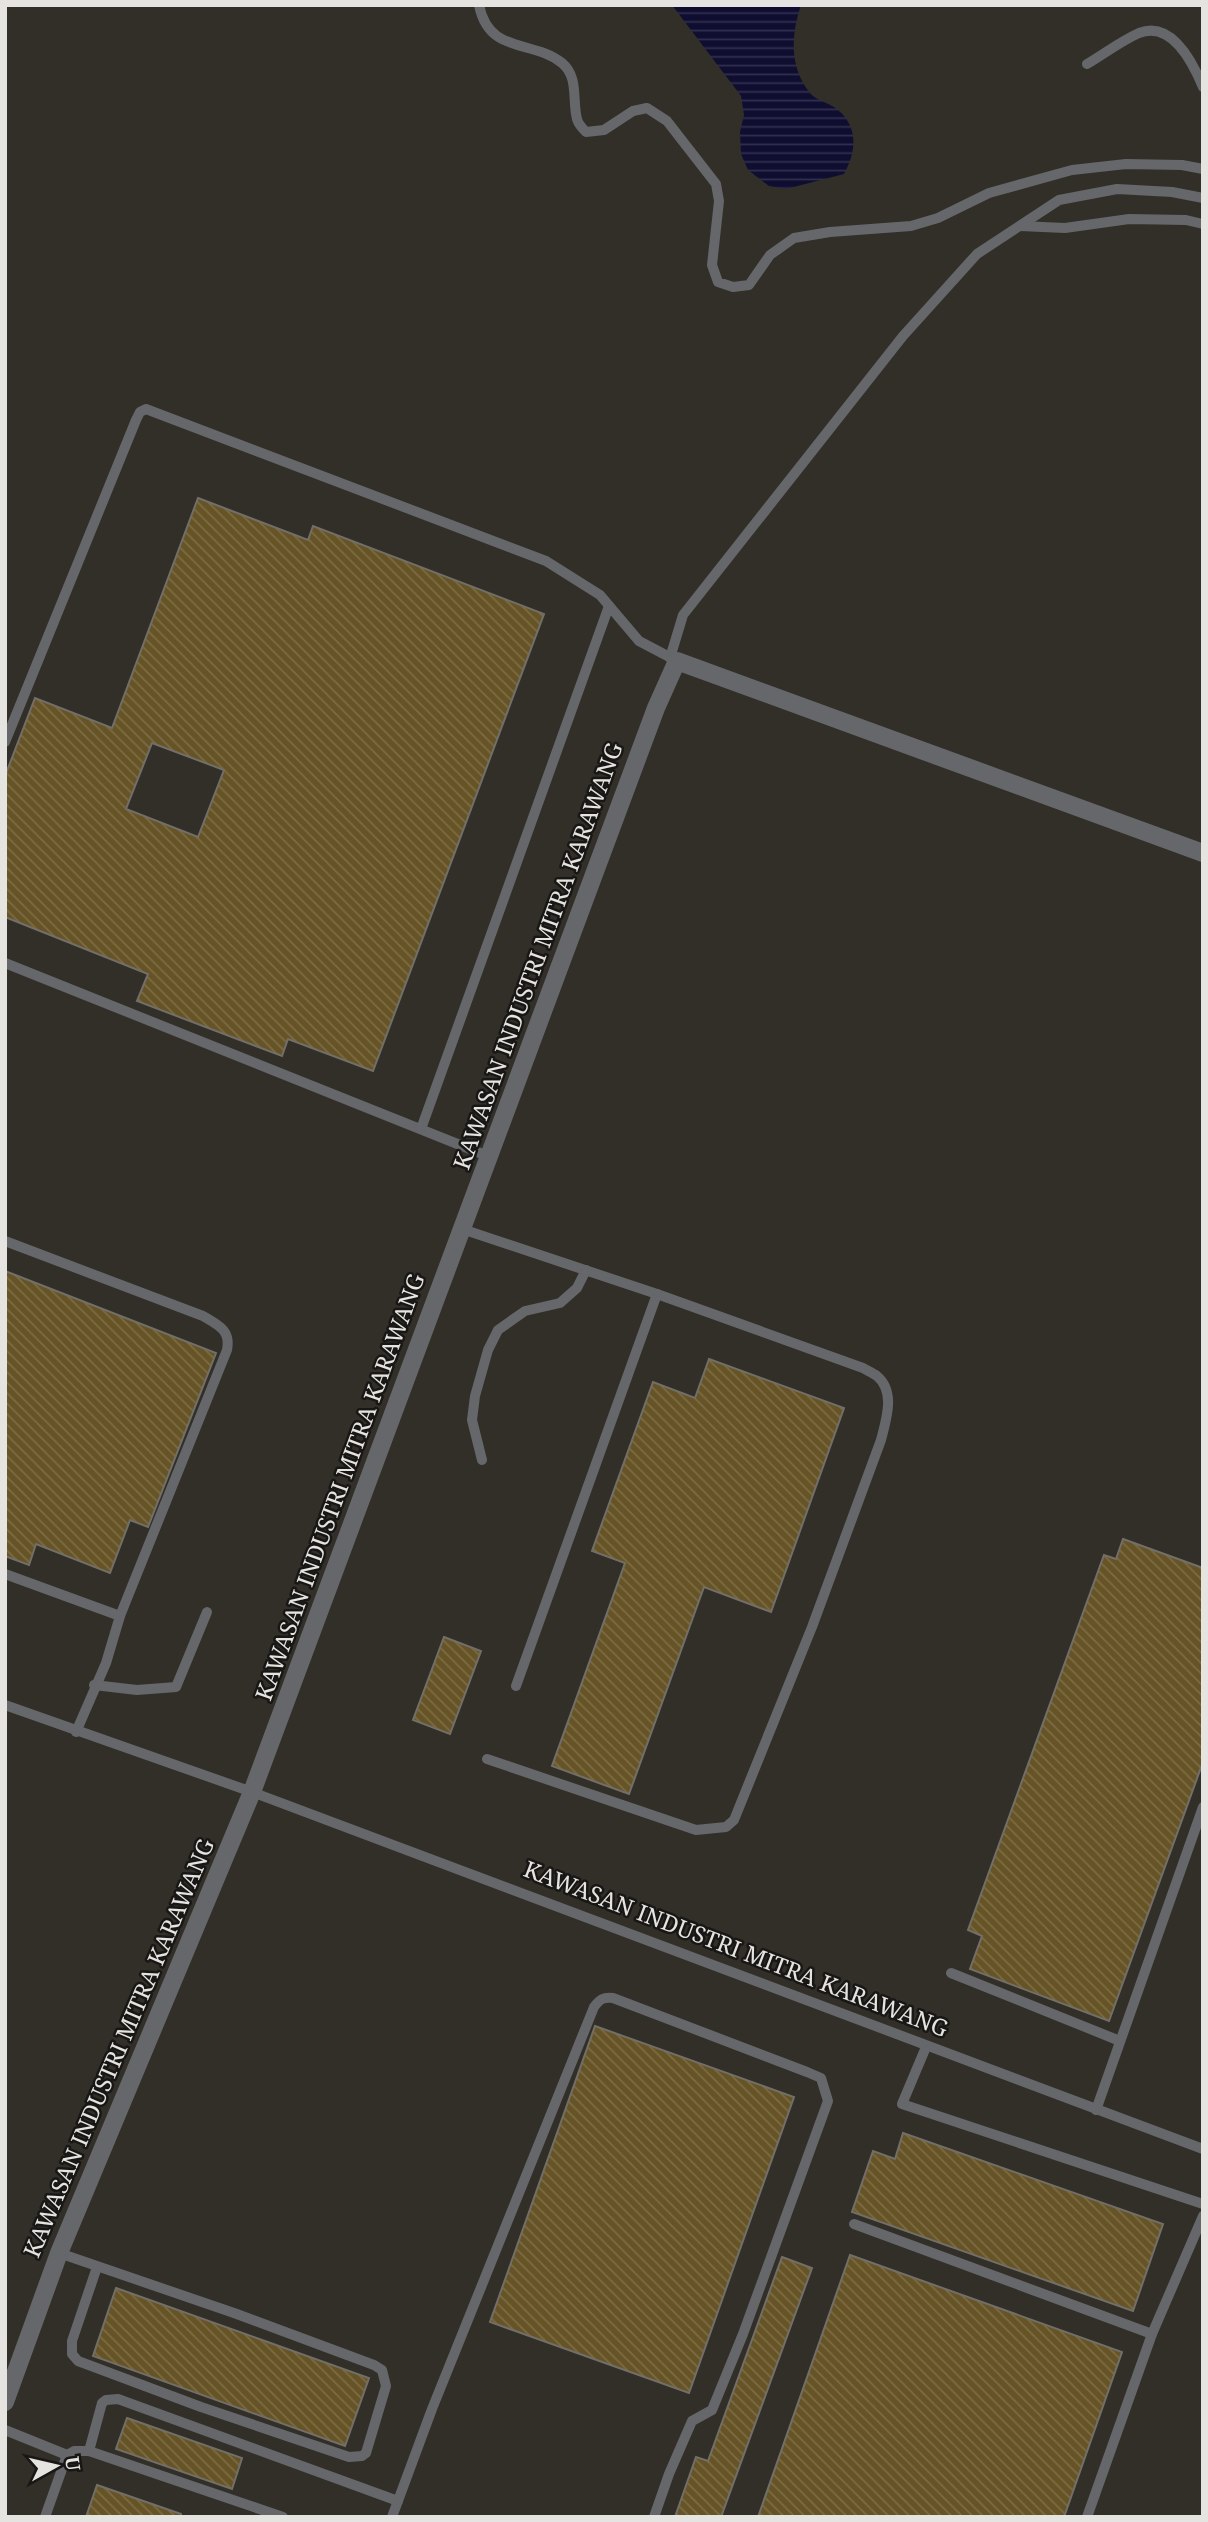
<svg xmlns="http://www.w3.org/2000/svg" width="1208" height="2522" font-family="'Noto Serif',serif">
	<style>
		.water { fill: url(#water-rules) }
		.building { fill: url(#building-back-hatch); stroke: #726f69; stroke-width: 2; fill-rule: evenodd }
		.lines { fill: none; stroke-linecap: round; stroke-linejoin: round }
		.lane { stroke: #66676a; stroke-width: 10 }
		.street { stroke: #66676a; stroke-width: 18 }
		.labels { text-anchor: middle; stroke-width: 5; stroke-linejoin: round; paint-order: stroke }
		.street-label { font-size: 23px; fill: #e5e4e0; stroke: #181715 }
	</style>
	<defs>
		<pattern id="water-rules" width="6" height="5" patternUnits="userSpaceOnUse" patternTransform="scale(1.75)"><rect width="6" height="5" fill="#0f0d30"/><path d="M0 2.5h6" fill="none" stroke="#32304e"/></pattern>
		<pattern id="building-back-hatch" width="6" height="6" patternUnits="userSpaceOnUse" patternTransform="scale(1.75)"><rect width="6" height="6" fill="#665426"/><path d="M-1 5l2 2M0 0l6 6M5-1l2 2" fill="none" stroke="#7c6c45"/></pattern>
	</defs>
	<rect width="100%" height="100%" fill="#322f29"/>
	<path class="water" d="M672,5h129c-10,30 -12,62 9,88 6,7 16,9 24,14 25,17 23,44 10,67l-58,15 -17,-3 -21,-16 -7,-16 -1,-22 4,-17 -3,-19z"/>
	<g class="building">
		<path d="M198,498l110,42 5,-14 231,88 -171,457 -85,-32 -6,17 -145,-55 11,-27 -143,-57v-141l30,-78 77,30zM152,743l72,27 -26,67 -72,-28z"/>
		<polygon points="5,1271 216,1353 148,1527 130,1520 110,1573 36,1544 29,1565 5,1556"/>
		<polygon points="709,1359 844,1408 771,1612 704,1587 629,1794 552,1766 625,1563 592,1551 653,1382 695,1398"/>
		<polygon points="1123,1539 1203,1568 1203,1762 1109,2021 970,1969 982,1936 968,1930 1104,1555 1116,1559"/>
		<polygon points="444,1637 481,1651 450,1734 413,1720"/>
		<polygon points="595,2026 794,2097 689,2393 490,2322"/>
		<polygon points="903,2133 1163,2224 1133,2311 852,2212 873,2151 895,2159"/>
		<polygon points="850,2255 1122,2352 1064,2517 758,2517"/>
		<polygon points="782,2257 812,2268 721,2517 675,2517 696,2457 708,2461"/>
		<polygon points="116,2288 369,2378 345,2446 93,2356"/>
		<polygon points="127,2418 242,2458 232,2489 116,2449"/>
		<polygon points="97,2485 181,2514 181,2517 86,2517"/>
	</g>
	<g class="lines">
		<g class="lane">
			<path d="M479,5c10,50 53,34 83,58 17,14 10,37 15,56 1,5 5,9 9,13l18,-2 29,-19 14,-3 20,13 49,63 3,17 -7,64 6,17 15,5 16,-2 21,-30 24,-17 36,-6 81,-6 27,-8 51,-25 83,-23 54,-6 56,1 21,4"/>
			<path d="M1087,64c17,-10 34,-23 52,-31 33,-13 54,30 64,54"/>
			<polyline points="1020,226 1065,228 1129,219 1186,220 1203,224"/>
			<polyline points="670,658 683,615 903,336 977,254 1059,200 1117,189 1172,192 1203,198"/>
			<polyline points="5,742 136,420 140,412 146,409 546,561 600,595 639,641 677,661"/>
			<polyline points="5,963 490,1157"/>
			<polyline points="421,1129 609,606"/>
			<path d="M462,1229l195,65 206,74c5,3 10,5 14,8 19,16 9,44 4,64l-69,187 -78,193 -8,7 -30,3 -209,-71"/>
			<path d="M5,1241l198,75c15,9 28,14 24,34l-107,266 -14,47 -30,69"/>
			<polyline points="482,1460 472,1420 475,1396 488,1350 498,1330 525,1311 560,1303 577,1288 586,1270"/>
			<polyline points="5,1574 120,1616"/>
			<polyline points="94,1685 137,1690 176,1687 207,1612"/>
			<polyline points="516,1686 657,1294"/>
			<polyline points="5,1705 252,1792 1203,2149"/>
			<polyline points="951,1973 1120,2041"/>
			<polyline points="926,2047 902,2104 1203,2204"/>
			<polyline points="1096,2110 1203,1807"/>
			<polyline points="854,2224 1152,2334"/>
			<polyline points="59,2253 234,2313 374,2365 382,2370 386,2386 366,2453 362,2456 349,2457 201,2407 78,2361 72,2354 72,2341 97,2267"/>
			<polyline points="5,2430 67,2455"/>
			<polyline points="89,2451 102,2403 106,2400 118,2399 398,2501"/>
			<polyline points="45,2517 67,2455 74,2451 89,2451 283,2517"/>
			<path d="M392,2517l40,-108 162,-402c6,-8 9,-10 19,-9l194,74 14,6 7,23 -85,233 -31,76 -20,11 -23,53 -15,43"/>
			<polyline points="1087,2517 1152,2334 1203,2216"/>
		</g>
		<polyline class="street" points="5,2402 59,2253 252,1792 656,708 677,661 1203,853"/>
	</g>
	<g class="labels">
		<g class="street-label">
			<text transform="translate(538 956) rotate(-70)" y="8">KAWASAN INDUSTRI MITRA KARAWANG</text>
			<text transform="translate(340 1487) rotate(-70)" y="8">KAWASAN INDUSTRI MITRA KARAWANG</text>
			<text transform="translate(736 1949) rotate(21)" y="8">KAWASAN INDUSTRI MITRA KARAWANG</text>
			<text transform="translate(119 2048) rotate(-67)" y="8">KAWASAN INDUSTRI MITRA KARAWANG</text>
		</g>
	</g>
	<rect width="1208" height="2522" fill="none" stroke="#e5e4e0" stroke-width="14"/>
	<g transform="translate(56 2466) rotate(82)" stroke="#181715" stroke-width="5" paint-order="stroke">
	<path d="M0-5L12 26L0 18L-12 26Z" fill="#e5e4e0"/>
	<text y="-10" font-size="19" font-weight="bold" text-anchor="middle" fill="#e5e4e0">U</text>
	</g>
</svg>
